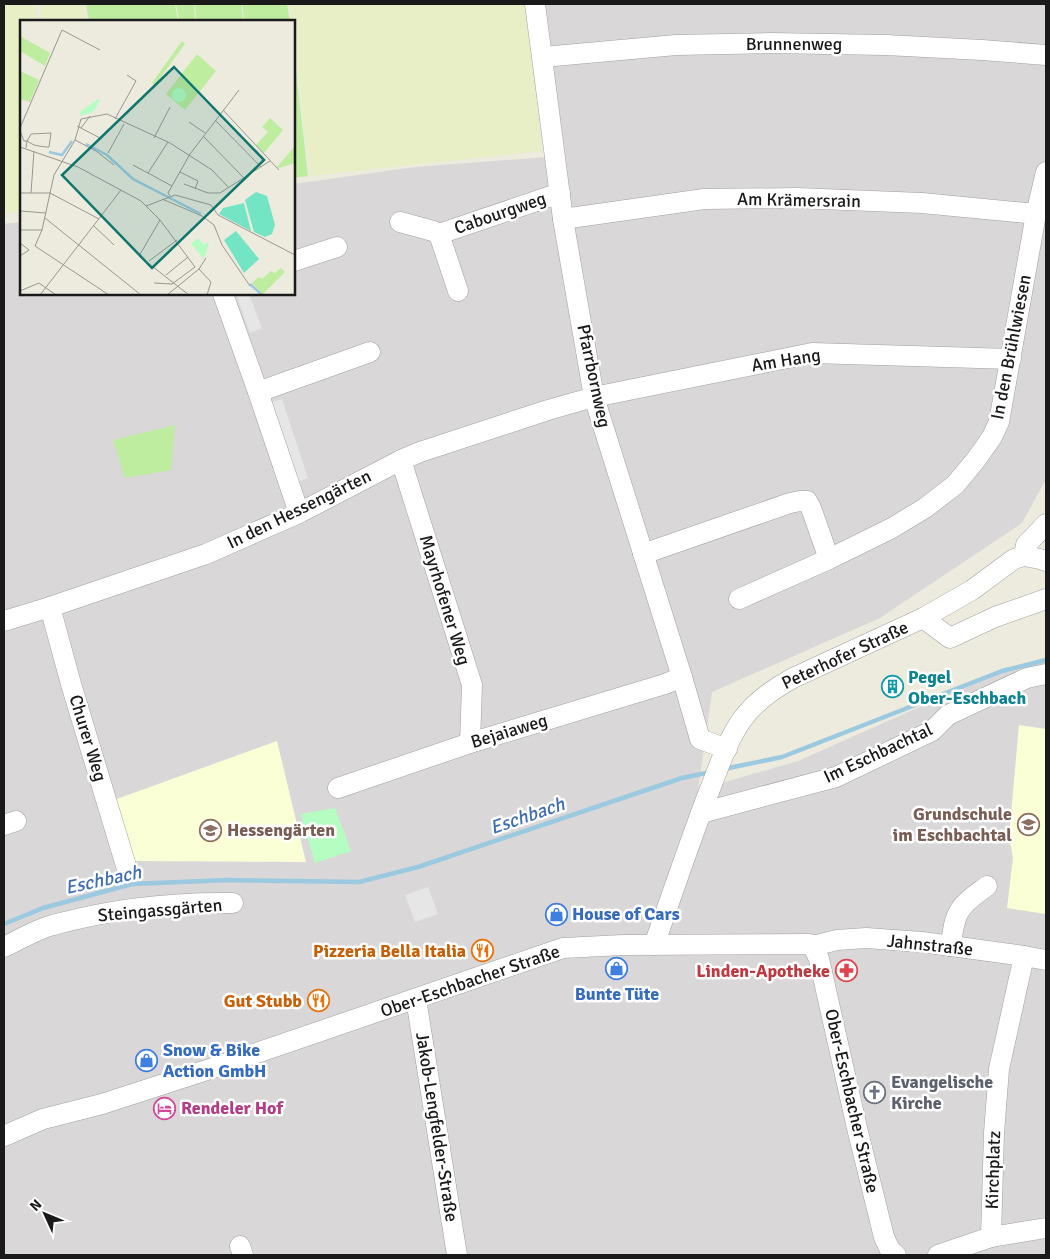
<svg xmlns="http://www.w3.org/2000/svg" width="1050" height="1259" font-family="Signika,sans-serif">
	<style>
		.residential { fill: #d9d7d7 }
		.education { fill: #fbffd6 }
		.farmland { fill: #e8efc7 }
		.grass { fill: #beed9f }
		.park { fill: #b5fec2 }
		.parking { fill: #e6e6e6 }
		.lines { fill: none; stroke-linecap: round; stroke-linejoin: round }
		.stream { stroke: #9ac9e0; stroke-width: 4.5 }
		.minor-casing { stroke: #a1a1a1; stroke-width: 21 }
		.minor { stroke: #fff; stroke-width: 20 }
		.labels { text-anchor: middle; stroke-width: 5; stroke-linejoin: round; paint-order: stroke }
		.street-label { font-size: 18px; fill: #1a1a1a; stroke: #fff }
		.culture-label { font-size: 18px; font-weight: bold; fill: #0d838f; stroke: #fff; text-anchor: start }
		.education-label { font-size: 18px; font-weight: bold; fill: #785e54; stroke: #fff; text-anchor: end }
		.shop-label { font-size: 18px; font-weight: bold; fill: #366cbe; stroke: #fff; text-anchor: start }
		.food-label { font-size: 18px; font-weight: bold; fill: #c56008; stroke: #fff; text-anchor: end }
		.health-label { font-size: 18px; font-weight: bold; fill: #be3a42; stroke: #fff; text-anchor: end }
		.worship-label { font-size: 18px; font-weight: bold; fill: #5b616d; stroke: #fff; text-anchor: start }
		.hotel-label { font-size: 18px; font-weight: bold; fill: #b23c85; stroke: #fff; text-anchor: start }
		.water-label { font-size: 19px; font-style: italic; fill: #406eb1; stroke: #fff }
		.inset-river { fill: none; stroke: #9ac9e0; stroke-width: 2.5 }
		.inset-road { fill: none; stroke: #999790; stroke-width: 1 }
		.view { fill: #0f766e; fill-opacity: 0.15; stroke: #0f766e; stroke-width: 2.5 }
		.inset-edge { fill: none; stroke: #1a1a1a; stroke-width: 2.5 }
	</style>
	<rect width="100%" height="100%" fill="#edeade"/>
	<polygon class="residential" points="539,4 1046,4 1046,479 1022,523 880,618 712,692 698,790 798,761 1007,668 1046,662 1046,1255 4,1255 4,224 21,222 21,294 294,294 294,184 415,167 561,156"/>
	<g class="education">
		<polygon points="1019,725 1046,729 1046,914 1007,908 1013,858 1009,836"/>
		<polygon points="277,741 306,862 132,861 114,800"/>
	</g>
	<g class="farmland">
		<polygon points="4,4 36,4 39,21 21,21 21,211 4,214"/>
		<polygon points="39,4 84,4 86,21 42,21"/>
		<polygon points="289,4 526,4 542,151 310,176 294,43 294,21 291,21"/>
	</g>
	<g class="grass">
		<polygon points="86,4 175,4 178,21 89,21"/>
		<polygon points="176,4 194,4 195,19 197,21 179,21"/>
		<polygon points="195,4 241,4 243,18 239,21 199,21 196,19"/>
		<polygon points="242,4 287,4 290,21 241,21 244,18"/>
		<polygon points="294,53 308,176 294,178"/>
		<polygon points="175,425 171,470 125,478 113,440"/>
	</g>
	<polygon class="park" points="335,808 351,851 315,863 301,814"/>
	<g class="parking">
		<polygon points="236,294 249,294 262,328 250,333"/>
		<polygon points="282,399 308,478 295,483 269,403"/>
		<polygon points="428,887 438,914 415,922 405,895"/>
	</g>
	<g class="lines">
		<g class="stream">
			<polyline points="724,769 782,757 1002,671 1046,660"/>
			<polyline points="4,924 43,908 132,884 228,880 359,882 418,867 682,778 711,772"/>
		</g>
		<defs>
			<g id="minor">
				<polyline points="535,4 563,219 594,397 682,677 700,739 727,749"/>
				<polyline points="543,57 676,45 770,43 886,45 982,50 1046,55"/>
				<polyline points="563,219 704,199 797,198 922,203 1036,214"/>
				<polyline points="400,222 433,231 439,234 560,193"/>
				<polyline points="439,234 458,291"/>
				<polyline points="294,261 337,247"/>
				<polyline points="223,294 258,392 299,513"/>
				<polyline points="258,392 370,352"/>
				<polyline points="401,460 472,685 470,743"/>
				<polyline points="643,554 790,503 800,501 807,501 811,508 829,559"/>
				<polyline points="1024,556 1026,545 1046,524"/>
				<polyline points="1024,556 1040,559 1046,561"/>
				<polyline points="739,599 829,559 892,528 925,508 955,485 975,461 992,437 999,422 1036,214 1046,172"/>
				<polyline points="50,607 71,684 127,869"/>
				<polyline points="923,618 950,638 995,617 1046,599"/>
				<polyline points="4,621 50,607 206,554 299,513 401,460 420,452 548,410 594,397 812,353 1011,359"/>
				<polyline points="338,788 470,743 665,684 682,677"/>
				<polyline points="701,813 836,777 932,731 948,715 1027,678 1046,674"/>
				<polyline points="4,825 16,821"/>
				<path d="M654,945c18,-50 35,-101 54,-151 10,-24 18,-51 33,-73 13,-19 32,-32 52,-43l130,-60 49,-28 42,-31 10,-3"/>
				<polyline points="813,946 837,940 866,938 922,942 1024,956 1046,960"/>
				<path d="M950,946c3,-11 3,-26 10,-36 6,-10 18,-17 27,-24"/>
				<path d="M4,947c15,-7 33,-18 49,-22 58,-16 120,-23 180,-22"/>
				<polyline points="416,999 457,1255"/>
				<polyline points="4,1136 43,1119 102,1104 210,1069 563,948 623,945 809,944 813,946 819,959 857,1128 884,1237 890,1250 896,1255"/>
				<polyline points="991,1237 994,1133 999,1069 1024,956"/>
				<polyline points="240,1246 243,1255"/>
				<polyline points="938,1255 991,1237 1046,1228"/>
			</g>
		</defs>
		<use href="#minor" class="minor-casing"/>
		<use href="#minor" class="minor"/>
	</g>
	<defs>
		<symbol id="building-ring" viewBox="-11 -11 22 22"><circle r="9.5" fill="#fff" stroke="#0f9aa8" stroke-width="1.5"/><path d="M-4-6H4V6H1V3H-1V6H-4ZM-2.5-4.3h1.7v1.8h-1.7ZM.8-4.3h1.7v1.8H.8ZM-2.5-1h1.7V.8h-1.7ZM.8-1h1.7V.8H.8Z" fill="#0f9aa8"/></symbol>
		<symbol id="school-ring" viewBox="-11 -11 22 22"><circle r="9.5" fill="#fff" stroke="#8d6e63" stroke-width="1.5"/><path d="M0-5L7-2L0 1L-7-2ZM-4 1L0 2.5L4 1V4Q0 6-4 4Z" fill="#8d6e63"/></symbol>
		<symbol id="shop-ring" viewBox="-11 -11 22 22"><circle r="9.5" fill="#fff" stroke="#3f7fe0" stroke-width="1.5"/><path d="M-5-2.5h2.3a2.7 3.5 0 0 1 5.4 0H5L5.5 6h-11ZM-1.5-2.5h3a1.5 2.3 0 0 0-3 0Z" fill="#3f7fe0"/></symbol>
		<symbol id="restaurant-ring" viewBox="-11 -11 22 22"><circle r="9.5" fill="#fff" stroke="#e8710a" stroke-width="1.5"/><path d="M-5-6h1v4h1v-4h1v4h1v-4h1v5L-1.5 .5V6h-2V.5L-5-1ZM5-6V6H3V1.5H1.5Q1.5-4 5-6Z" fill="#e8710a"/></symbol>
		<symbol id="pharmacy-ring" viewBox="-11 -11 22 22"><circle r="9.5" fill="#fff" stroke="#e0444e" stroke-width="1.5"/><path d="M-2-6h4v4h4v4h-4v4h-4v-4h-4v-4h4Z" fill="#e0444e"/></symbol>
		<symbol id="church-ring" viewBox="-11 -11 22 22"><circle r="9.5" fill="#fff" stroke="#6b7280" stroke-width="1.5"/><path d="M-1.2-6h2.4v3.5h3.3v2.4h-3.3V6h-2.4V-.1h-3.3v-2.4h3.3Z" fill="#6b7280"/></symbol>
		<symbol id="hotel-ring" viewBox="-11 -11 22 22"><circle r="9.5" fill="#fff" stroke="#d1479c" stroke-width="1.5"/><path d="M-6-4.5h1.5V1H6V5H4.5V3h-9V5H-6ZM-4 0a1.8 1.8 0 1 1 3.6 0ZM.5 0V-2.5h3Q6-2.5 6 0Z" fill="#d1479c"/></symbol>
	</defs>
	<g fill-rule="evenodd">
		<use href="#building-ring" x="880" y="674" width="25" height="25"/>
		<use href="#school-ring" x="1016" y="812" width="25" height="25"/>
		<use href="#school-ring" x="198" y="818" width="25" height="25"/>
		<use href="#shop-ring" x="544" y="902" width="25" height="25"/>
		<use href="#restaurant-ring" x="470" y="938" width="25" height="25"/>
		<use href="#shop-ring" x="604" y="956" width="25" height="25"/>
		<use href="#pharmacy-ring" x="834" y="958" width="25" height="25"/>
		<use href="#restaurant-ring" x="306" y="988" width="25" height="25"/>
		<use href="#shop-ring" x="134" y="1048" width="25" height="25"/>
		<use href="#church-ring" x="862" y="1080" width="25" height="25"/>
		<use href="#hotel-ring" x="152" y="1096" width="25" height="25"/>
	</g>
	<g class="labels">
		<g class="street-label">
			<text x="794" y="50">Brunnenweg</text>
			<text transform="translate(799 200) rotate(1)" y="6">Am Krämersrain</text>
			<text transform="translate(500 213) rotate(-19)" y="6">Cabourgweg</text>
			<text transform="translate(1011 347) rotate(-79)" y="6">In den Brühlwiesen</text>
			<text transform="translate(786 360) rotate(-9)" y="6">Am Hang</text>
			<text transform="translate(594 376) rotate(78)" y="6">Pfarrbornweg</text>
			<text transform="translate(299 509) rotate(-26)" y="6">In den Hessengärten</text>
			<text transform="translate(445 600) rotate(73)" y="6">Mayrhofener Weg</text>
			<text transform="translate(845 655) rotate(-25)" y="6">Peterhofer Straße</text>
			<text transform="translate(509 731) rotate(-17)" y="6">Bejaiaweg</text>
			<text transform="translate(88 738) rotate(73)" y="6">Churer Weg</text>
			<text transform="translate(878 753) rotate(-25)" y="6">Im Eschbachtal</text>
			<text transform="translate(160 910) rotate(-5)" y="6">Steingassgärten</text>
			<text transform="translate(930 945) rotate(6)" y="6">Jahnstraße</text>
			<text transform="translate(470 981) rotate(-19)" y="6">Ober-Eschbacher Straße</text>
			<text transform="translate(852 1101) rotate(77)" y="6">Ober-Eschbacher Straße</text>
			<text transform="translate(437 1127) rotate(81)" y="6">Jakob-Lengfelder-Straße</text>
			<text transform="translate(993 1170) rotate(-88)" y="6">Kirchplatz</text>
		</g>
		<g class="culture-label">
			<text x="908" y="683">Pegel<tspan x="908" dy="21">Ober-Eschbach</tspan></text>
		</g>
		<g class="education-label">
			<text x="1012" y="820">Grundschule<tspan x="1012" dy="21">im Eschbachtal</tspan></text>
			<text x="227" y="836" text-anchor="start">Hessengärten</text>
		</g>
		<g class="shop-label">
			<text x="572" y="920">House of Cars</text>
			<text x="617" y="1000" text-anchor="middle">Bunte Tüte</text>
			<text x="163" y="1056">Snow &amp; Bike<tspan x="163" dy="21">Action GmbH</tspan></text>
		</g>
		<g class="food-label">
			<text x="466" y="957">Pizzeria Bella Italia</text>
			<text x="302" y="1007">Gut Stubb</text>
		</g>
		<g class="health-label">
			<text x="830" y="977">Linden-Apotheke</text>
		</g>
		<g class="worship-label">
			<text x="891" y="1088">Evangelische<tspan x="891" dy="21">Kirche</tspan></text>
		</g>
		<g class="hotel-label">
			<text x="181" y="1114">Rendeler Hof</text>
		</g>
		<g class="water-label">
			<text transform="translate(527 815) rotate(-19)" y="7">Eschbach</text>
			<text transform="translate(103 879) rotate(-12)" y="7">Eschbach</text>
		</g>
	</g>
	<g transform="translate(20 20)">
		<rect width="275" height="275" fill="#edeade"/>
		<path d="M0,16l30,17 -5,13 -25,-15zM162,21l3,3 -30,41 -3,-2zM177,34l19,17 -31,39 -19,-16zM0,51l19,9 -9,22 -10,-3zM250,98l13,12 -19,23 -8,-8 12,-13 -6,-5zM275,126v17l-16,5 -2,-1zM261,248l4,4 -22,22 -11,-11 7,-6 3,2 9,-8 4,2z" fill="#beed9f"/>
		<path d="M152 75a7 7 0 1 1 14 0a7 7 0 1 1-14 0ZM78,79l2,1 -7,12 -14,4 2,-5zM178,218l5,6 6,-1 -5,16 -13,-15z" fill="#b5fec2"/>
		<path d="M236,172l11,4 8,29 -3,9 -7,3 -11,-5 -9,-32zM224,183l7,28 -32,-17 4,-6zM216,211l23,28 -15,14 -20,-33z" fill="#74e5c4"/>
		<path class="inset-river" d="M66,124l21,11 26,24 68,35M29,132l13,3 10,-14M230,264l12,11"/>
		<path class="inset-road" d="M203,90l56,60M95,99l21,-38 -9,-6M195,100l46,47M169,102l16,11M57,106l25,13M0,108l42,-98 38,20M61,108l9,-12M0,111l4,10h3l7,4 5,1 7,1h3l2,-14 -20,1 -4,7 -1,7M183,116l41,42M134,118l16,-31M55,120l21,11 18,14M0,127l58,20 63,34 19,19 -21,36 50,39M88,133l16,-29M113,145l39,21M160,152l18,9 -3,8M128,153l20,-31M164,164l24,9h12l50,-32M0,173h30l49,26M11,173l3,-42M150,176l-2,-3 22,-39 49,-64M142,179l40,17 12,9 8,20 28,41M126,186l29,-11 36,10 7,10 77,40M0,191l26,2M25,198l96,77M74,206l20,19M0,210h22M0,223l9,7 -9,6M129,241l28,-21M179,249l12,13 -4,13M146,255l22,-18M134,263l18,1 23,-17 -35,-47M0,271l19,-8 17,12M20,275l81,-105M89,275l-74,-49 7,-16 12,-55 21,-35 6,-21 26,-5 63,29 42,27 17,18M147,275l32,-26 7,-11"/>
		<path class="view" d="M154,47l90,93 -112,108 -90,-93z"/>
		<rect width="275" height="275" class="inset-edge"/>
	</g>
	<rect width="1050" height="1259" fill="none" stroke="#1a1a1a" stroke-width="10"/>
	<g transform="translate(45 1214) rotate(314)" stroke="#ffffff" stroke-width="4" paint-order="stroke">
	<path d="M0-4L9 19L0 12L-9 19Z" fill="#1a1a1a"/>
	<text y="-8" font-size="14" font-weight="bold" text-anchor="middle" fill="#1a1a1a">N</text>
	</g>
</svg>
